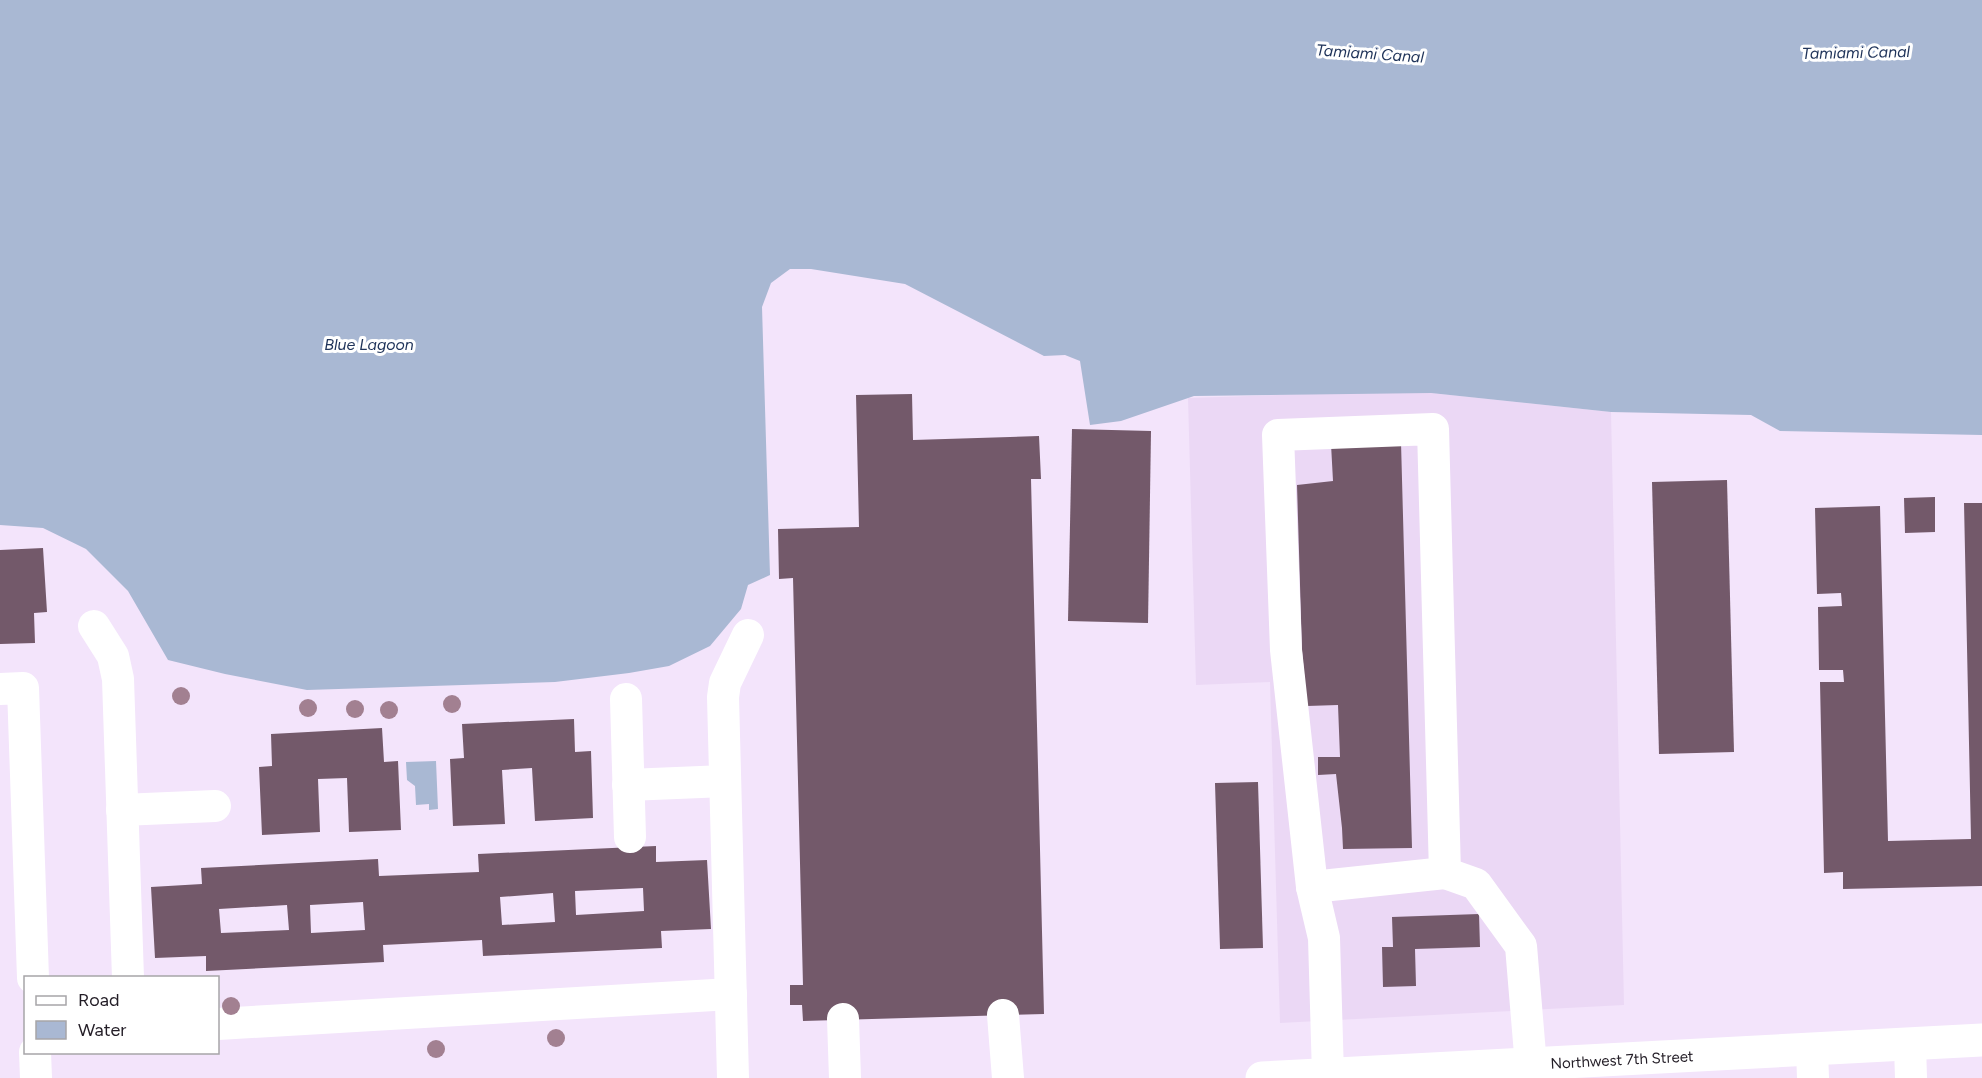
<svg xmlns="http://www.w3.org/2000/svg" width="1982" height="1078" font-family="Figtree,sans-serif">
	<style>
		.built { fill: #ebd8f5 }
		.water { fill: #a9b8d3 }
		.building { fill: #73596a; fill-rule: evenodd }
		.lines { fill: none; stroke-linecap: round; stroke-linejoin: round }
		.minor { stroke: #fff; stroke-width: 32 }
		.major { stroke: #fff; stroke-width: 33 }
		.tree { fill: #a28091 }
		.labels { text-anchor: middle; stroke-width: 6; stroke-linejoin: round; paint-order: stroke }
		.street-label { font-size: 15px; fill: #231d26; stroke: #fff }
		.water-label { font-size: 16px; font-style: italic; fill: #20345a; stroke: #fff }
	</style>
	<rect width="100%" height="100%" fill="#f3e4fb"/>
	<polygon class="built" points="1336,393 1431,393 1611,412 1624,1005 1280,1023 1270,682 1196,685 1188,398"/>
	<g class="water">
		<polygon points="0,0 1982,0 1982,435 1780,431 1751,415 1611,412 1431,393 1194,396 1121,421 1090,425 1080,361 1065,355 1044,356 905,284 811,269 790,269 771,283 762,307 770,575 748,585 741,609 710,646 669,666 629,673 555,682 307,690 225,674 168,660 128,591 86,549 43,528 0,525"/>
		<polygon points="436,761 438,809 429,810 429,804 416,805 415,786 407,780 406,762"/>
	</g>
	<g class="building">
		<polygon points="912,394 913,440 1039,436 1041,479 1031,479 1044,1014 803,1021 802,1005 790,1005 790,985 803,985 793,578 779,579 778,529 859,527 856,395"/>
		<polygon points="1072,429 1151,431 1148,623 1068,621"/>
		<polygon points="1401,442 1412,848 1343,849 1342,828 1336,774 1318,775 1318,757 1340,757 1338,705 1307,706 1302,651 1297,485 1333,481 1331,444"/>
		<polygon points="1727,480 1734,752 1659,754 1652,482"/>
		<polygon points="1935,497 1935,532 1905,533 1904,498"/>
		<polygon points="1964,503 1982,503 1982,886 1843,889 1843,872 1824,873 1820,682 1844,682 1843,670 1819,670 1818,607 1842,606 1841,593 1817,594 1815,508 1880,506 1888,841 1971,839"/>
		<polygon points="43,548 47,612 34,613 35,643 0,644 0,550"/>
		<polygon points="574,719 575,752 591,751 593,818 535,821 532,768 502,770 505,824 453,826 450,759 464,758 462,724"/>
		<polygon points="382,728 384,762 398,761 401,830 349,832 347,778 318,779 320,832 262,835 259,767 272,766 271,734"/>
		<polygon points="1258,782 1263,948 1220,949 1215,783"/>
		<path d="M656,846v16l51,-2 4,69 -50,2 1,17 -179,8 -1,-16 -99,5 1,17 -178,9v-15l-51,2 -4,-71 51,-3 -1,-16 177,-9 1,17 100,-4 -1,-18zM643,888l1,23 -68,4 -1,-24zM553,893l2,29 -53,3 -2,-28zM363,902l2,28 -54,3 -1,-28zM287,905l2,25 -68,3 -2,-24z"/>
		<polygon points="1479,914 1480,947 1415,949 1416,986 1383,987 1382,947 1393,947 1392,917"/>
	</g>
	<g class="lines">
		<g class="minor">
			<polyline points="94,626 113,656 118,679 128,978"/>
			<polyline points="0,689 23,688 33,978"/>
			<polyline points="626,699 630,837"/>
			<polyline points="628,785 725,781"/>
			<polyline points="122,810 215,806"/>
			<polyline points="1312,887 1445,873"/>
			<polyline points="1003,1015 1008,1078"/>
			<polyline points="843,1019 845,1078"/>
			<polyline points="218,1024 731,994"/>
			<polyline points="1910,1046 1911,1078"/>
			<polyline points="1812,1050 1813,1078"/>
			<polyline points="35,1052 36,1078"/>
			<polyline points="1328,1075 1324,938 1312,887 1286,650 1278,435 1433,429 1445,873 1476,884 1521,946 1532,1078"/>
			<polyline points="733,1078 723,697 725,683 748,635"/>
		</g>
		<polyline class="major" points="1262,1078 1982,1040"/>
	</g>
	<g class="tree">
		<circle cx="181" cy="696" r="9"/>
		<circle cx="452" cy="704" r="9"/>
		<circle cx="308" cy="708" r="9"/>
		<circle cx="355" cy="709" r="9"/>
		<circle cx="389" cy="710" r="9"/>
		<circle cx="231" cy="1006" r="9"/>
		<circle cx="556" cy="1038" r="9"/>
		<circle cx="436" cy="1049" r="9"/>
	</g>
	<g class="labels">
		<g class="street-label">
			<text transform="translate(1622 1060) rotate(-3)" y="5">Northwest 7th Street</text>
		</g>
		<g class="water-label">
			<text transform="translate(1856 52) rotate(-1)" y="6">Tamiami Canal</text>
			<text transform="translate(1370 53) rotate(4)" y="6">Tamiami Canal</text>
			<text x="369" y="350">Blue Lagoon</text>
		</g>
	</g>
	<rect x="24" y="976" width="195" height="78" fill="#ffffff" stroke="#a7a5a8" stroke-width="1.5"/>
	<rect x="36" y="996" width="30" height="9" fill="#ffffff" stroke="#a7a5a8" stroke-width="1.5"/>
	<text x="78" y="1006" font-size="18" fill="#231d26">Road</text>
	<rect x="36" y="1021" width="30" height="18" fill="#a9b8d3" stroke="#a7a5a8" stroke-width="1.5"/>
	<text x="78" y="1036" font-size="18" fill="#231d26">Water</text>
</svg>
